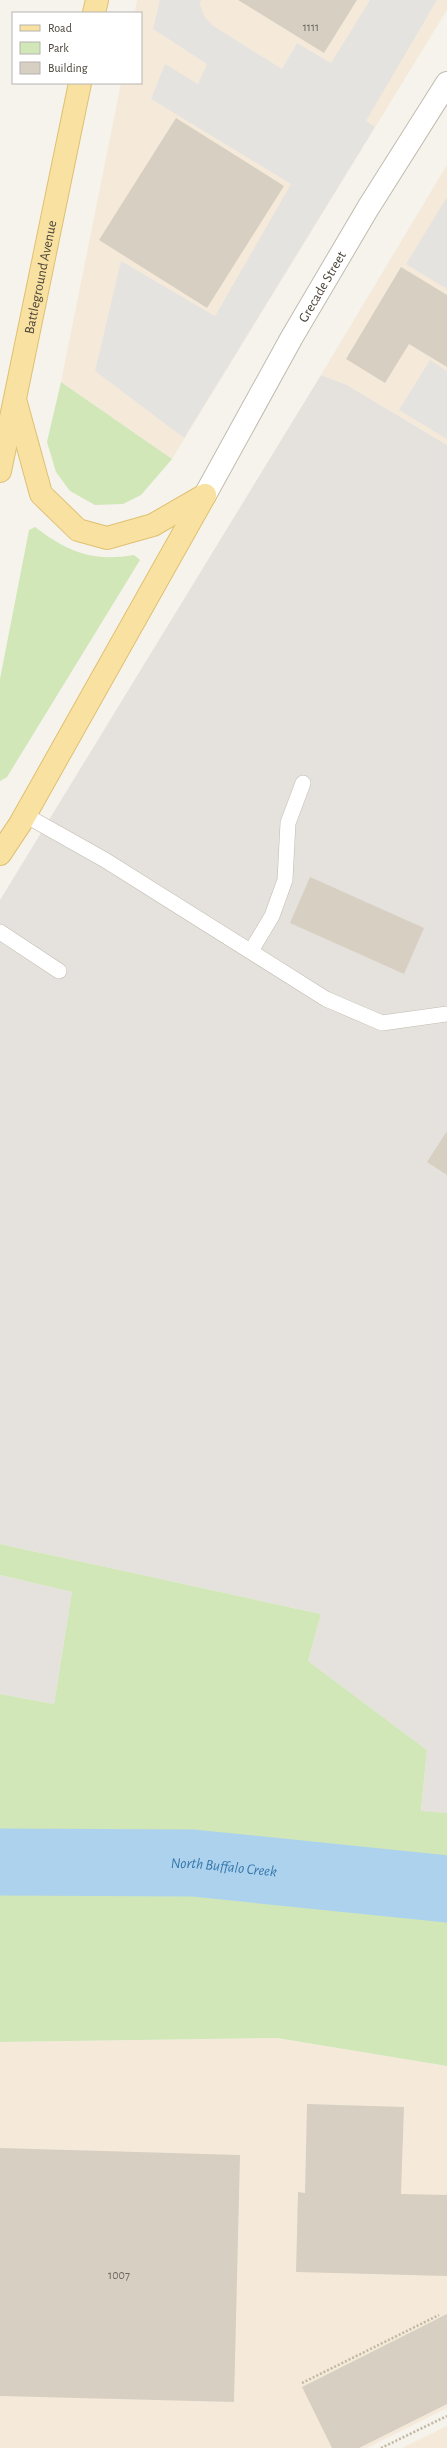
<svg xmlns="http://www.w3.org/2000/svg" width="447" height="2448" font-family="'Alegreya Sans',sans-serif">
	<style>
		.commercial { fill: #f5eada }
		.industrial { fill: #e5e2dd }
		.green { fill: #d1e7b8 }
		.parking { fill: #e5e3e0 }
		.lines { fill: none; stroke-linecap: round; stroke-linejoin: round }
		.river { stroke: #add2ee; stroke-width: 67 }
		.building { fill: #d7cfc2 }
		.service-casing { stroke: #c1bbaf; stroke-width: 16 }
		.tertiary-casing { stroke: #c1bbaf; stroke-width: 24 }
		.primary-casing { stroke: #dfc071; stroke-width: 24 }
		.path { stroke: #c2b7a1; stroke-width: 2.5; stroke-dasharray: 2 2; stroke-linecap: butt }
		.service { stroke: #fff; stroke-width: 15 }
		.tertiary { stroke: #fff; stroke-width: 22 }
		.primary { stroke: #f9e2a1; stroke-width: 22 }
		.labels { text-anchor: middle; stroke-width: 3; stroke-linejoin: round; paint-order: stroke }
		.number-label { font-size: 12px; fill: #6d675c }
		.street-label { font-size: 14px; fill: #4a443a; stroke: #fff }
		.water-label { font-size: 15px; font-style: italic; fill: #3577aa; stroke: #fff }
	</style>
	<rect width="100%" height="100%" fill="#f5f3ec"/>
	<g class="commercial">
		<polygon points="137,0 447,0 447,10 172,459 61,382 121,83 141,83 141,13 135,13"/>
		<polygon points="447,165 447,445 347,385 321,375"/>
		<polygon points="277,2038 447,2066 447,2408 367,2448 0,2448 0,2042"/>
		<polygon points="447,2426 447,2448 402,2448"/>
	</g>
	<g class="industrial">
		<polygon points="321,375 347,385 447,445 447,1813 421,1812 427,1750 308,1661 321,1614 0,1544 0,900"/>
		<polygon points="0,1575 72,1592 54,1704 0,1694"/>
	</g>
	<g class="green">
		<polygon points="61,382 172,459 141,495 123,504 95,505 70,491 56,472 47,442"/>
		<path d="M35,527c33,25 57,35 99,28l6,5 -133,217 -7,4v-102l29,-149z"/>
		<polygon points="0,1544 321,1614 308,1661 427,1750 421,1811 447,1813 447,2066 277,2038 0,2042 0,1694 54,1704 72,1592 0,1575"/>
	</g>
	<g class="parking">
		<polygon points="160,0 201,0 200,5 204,16 212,25 282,69 297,43 331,63 370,0 437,0 366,121 375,127 184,438 95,371 121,261 215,316 291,184 151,99 165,64 198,84 207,64 153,29"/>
		<polygon points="447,197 447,289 406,264"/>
		<polygon points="430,360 447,371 447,439 399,410"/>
	</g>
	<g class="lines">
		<path class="river" id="s1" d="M0,1862l193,1 254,26"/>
	</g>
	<g class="building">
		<polygon points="238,0 357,0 324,53"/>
		<polygon points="176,118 284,186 207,308 99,240"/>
		<polygon points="401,267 447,295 447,367 409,344 385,383 346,359"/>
		<polygon points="310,877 424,928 404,974 290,923"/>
		<polygon points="447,1131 447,1175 427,1162"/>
		<polygon points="307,2104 404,2107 401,2194 447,2195 447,2276 296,2272 298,2192 305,2193"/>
		<polygon points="0,2148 240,2155 234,2402 0,2396"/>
		<polygon points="447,2314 447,2404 359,2448 332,2448 302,2387"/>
	</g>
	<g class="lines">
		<defs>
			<g id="service">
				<polyline points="25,815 105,860 326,999 382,1023 447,1014"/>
				<polyline points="0,932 59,971"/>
				<polyline points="251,951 272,916 285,880 288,823 303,783"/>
			</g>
			<g id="tertiary">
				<path id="s2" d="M205,495l87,-158 76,-129 79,-125"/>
			</g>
			<g id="primary">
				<polyline points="94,13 97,0"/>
				<polyline points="16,403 41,494 78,530 107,538 153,525 205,495"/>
				<path id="s3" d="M0,471l80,-388"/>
				<polyline points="0,854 20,824 205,495"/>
			</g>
		</defs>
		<use href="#service" class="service-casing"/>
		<use href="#tertiary" class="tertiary-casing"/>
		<use href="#primary" class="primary-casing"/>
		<g class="path">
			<polyline points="302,2383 439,2315"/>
			<polyline points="381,2448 447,2416"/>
		</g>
		<use href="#service" class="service"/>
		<use href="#tertiary" class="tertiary"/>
		<use href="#primary" class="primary"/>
	</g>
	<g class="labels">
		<g class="number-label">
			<text x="311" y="31">1111</text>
			<text x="119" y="2279">1007</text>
		</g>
		<g class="street-label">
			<text dy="5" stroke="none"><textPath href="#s3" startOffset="198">Battleground Avenue</textPath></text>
			<text dy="5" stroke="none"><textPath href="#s2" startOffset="239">Grecade Street</textPath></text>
		</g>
		<g class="water-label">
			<text dy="5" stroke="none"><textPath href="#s1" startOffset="224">North Buffalo Creek</textPath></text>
		</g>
	</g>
	<rect x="12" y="12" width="130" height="72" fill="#ffffff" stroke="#b7b4b0"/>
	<rect x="20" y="25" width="20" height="6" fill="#f9e2a1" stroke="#b7b4b0"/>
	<text x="48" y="32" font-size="12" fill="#4a443a">Road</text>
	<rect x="20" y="42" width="20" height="12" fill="#d1e7b8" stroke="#b7b4b0"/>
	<text x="48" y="52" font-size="12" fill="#4a443a">Park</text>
	<rect x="20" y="62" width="20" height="12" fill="#d7cfc2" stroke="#b7b4b0"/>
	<text x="48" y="72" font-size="12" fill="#4a443a">Building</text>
</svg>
